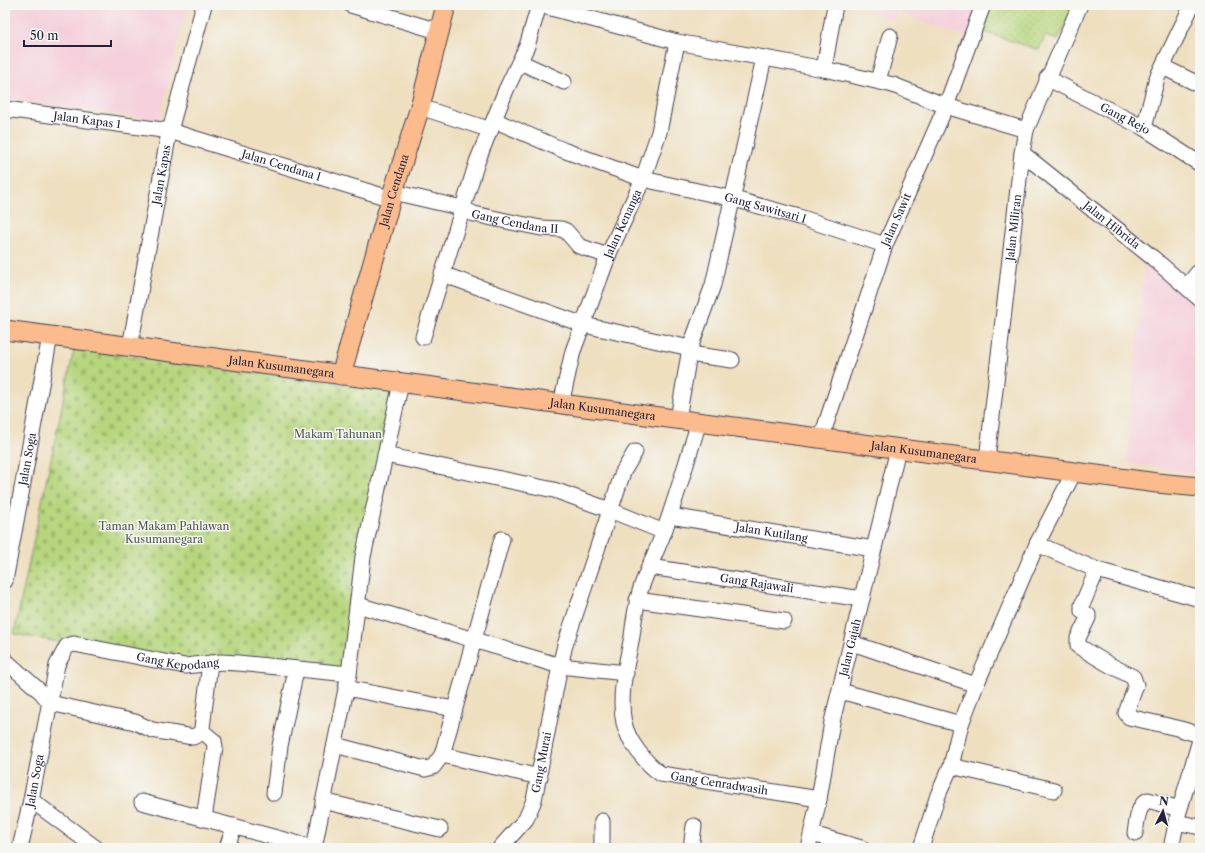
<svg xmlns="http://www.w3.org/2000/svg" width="1205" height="853" font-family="'Libre Caslon Text',serif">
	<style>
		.built { fill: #f5cfdb }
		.grass { fill: url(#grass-dots); stroke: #6c7c5c }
		.cemetery { fill: url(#cemetery-stones); stroke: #6c7c5c }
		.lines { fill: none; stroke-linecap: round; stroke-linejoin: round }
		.minor-casing { stroke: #413e4f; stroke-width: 17 }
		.major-casing { stroke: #413e4f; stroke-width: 21 }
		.minor { stroke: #fff; stroke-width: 15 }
		.major { stroke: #fbbb8c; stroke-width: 19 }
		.labels { text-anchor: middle; stroke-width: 3; stroke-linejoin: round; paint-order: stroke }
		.street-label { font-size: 11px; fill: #22223b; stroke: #f6f6f2 }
		.park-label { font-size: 11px; fill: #4e584e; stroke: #f6f6f2 }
	</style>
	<defs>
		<pattern id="grass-dots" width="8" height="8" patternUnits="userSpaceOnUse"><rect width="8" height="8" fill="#b6d57c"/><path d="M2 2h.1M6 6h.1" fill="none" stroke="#9cb76c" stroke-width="1.8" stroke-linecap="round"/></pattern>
		<pattern id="cemetery-stones" width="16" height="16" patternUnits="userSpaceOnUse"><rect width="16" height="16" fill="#b6d57c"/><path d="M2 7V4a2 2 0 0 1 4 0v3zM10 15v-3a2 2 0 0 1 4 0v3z" fill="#9cb76c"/></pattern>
	</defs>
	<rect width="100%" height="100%" fill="#f6f6f2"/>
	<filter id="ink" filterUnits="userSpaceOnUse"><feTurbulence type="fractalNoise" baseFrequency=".025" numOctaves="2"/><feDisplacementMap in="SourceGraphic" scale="8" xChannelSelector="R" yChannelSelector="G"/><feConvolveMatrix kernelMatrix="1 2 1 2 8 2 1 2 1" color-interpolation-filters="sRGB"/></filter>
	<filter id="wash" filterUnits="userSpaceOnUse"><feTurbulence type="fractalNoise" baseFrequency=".012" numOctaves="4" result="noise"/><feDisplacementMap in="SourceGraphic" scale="16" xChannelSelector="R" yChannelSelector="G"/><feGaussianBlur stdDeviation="0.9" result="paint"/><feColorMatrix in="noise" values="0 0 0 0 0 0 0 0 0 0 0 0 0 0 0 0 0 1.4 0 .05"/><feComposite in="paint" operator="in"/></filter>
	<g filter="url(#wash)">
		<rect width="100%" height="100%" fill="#eedfbf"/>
		<g class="built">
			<polygon points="5,5 187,5 159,120 5,100"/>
			<polygon points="874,5 979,5 968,37 897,12 894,20 872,12"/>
			<polygon points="1148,256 1200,300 1200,474 1127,462 1144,264"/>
		</g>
		<polygon class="grass" points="987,5 1075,5 1058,40 1045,36 1039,50 978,30"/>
		<polygon class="cemetery" points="74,349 398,391 349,674 192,666 14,634"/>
	</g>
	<g filter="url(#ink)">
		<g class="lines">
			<defs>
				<g id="minor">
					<polyline points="351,5 438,31"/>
					<polyline points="540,5 677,42 824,69 893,85 946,106 1026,130"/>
					<polyline points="520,62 564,82"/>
					<polyline points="1163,67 1200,85"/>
					<polyline points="824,69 835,5"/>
					<path id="s1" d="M1047,78l97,50 56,36"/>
					<polyline points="878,81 890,36"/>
					<polyline points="420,107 491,130"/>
					<path id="s2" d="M5,109l165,22 222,68"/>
					<path id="s3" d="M494,120l69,30 80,29 91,20 65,18 86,28"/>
					<polyline points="1144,128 1157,78 1192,5"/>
					<path id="s4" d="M1022,153l131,105 47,41"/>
					<path id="s5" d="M393,192l69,16 12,6 37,8 30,6 20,1 5,2 13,15 29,10"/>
					<polyline points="442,274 584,325 690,348"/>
					<polyline points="1187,286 1200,270"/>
					<polyline points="423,337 477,162 506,90 527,46 539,5"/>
					<path id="s6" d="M130,347l38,-209 36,-133"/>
					<polyline points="689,354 732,360"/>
					<path id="s7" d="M561,404l12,-53 37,-100 33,-72 16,-47 18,-90"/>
					<polyline points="678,419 690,348 713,285 764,58"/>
					<path id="s8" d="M699,422c-11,35 -21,70 -33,104 -7,21 -18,41 -25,62 -5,15 -7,32 -9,48 -5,27 -14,59 -8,87 4,18 22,41 37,51l158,25"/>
					<path id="s9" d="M821,439l64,-194 61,-139 37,-101"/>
					<polyline points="385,455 554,490 610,510 664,532"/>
					<path id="s10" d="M987,460l35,-307 4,-23 54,-125"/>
					<path id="s11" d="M670,516l204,33"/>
					<polyline points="1037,544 1097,570 1200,599"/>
					<path id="s12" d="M650,567l212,32"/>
					<polyline points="1097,570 1082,605 1082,611 1088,615 1088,618 1078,638 1078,646 1108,664 1133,677 1136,685 1126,713 1129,717 1177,728 1200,735"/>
					<path id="s13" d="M5,581l45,-245"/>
					<polyline points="637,600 784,621"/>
					<polyline points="358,605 560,666 626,673"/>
					<polyline points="852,643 976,685"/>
					<polyline points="5,660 42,693 50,703"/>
					<polyline points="346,688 454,709"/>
					<polyline points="840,691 961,724"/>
					<polyline points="50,703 135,722 152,730 193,737 203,732"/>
					<polyline points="335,745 425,769 433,767 442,755 502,539"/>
					<polyline points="442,755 540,777"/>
					<polyline points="951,766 1054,790"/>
					<polyline points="274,793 280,746 296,670"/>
					<polyline points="31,800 96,848"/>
					<polyline points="323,801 440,829"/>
					<polyline points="142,802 314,848"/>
					<polyline points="204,818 215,747 214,741 203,732 202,728 210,663"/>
					<polyline points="1176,822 1200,827"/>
					<path d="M1135,833c2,-10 2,-28 13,-33l28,8 5,-4"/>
					<polyline points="812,834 861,848"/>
					<path id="s14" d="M20,848l11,-48 26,-135 10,-19 7,-2 111,22 36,-4 17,1 111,11"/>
					<polyline points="227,848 234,826"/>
					<polyline points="314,848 349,674 363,557 401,383"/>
					<path id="s15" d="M500,848l26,-29 8,-19 26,-134 5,-21 58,-173 12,-20"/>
					<polyline points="602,848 602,821"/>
					<polyline points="691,848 694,826"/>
					<path id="s16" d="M808,848l11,-49 13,-77 66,-273"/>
					<polyline points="921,848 938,795 951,766 961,724 976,685 1037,544 1074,472"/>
					<polyline points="1171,848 1178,815 1200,740"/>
				</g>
				<g id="major">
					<path id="s17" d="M5,330l1152,153 43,4"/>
					<path id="s18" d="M341,375l52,-183 27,-85 26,-102"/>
				</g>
			</defs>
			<use href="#minor" class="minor-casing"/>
			<use href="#major" class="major-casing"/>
			<use href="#minor" class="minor"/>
			<use href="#major" class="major"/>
		</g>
	</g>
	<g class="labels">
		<g class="street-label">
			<text dy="4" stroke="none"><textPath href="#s1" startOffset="88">Gang Rejo</textPath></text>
			<text dy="4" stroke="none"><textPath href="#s2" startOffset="83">Jalan Kapas 1</textPath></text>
			<text dy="4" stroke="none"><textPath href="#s2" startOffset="283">Jalan Cendana I</textPath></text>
			<text dy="4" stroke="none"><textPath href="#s6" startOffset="175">Jalan Kapas</textPath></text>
			<text dy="4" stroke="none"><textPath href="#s18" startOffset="192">Jalan Cendana</textPath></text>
			<text dy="4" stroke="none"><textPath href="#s3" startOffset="286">Gang Sawitsari I</textPath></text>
			<text dy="4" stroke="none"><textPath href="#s5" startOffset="126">Gang Cendana II</textPath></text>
			<text dy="4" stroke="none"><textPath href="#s9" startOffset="232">Jalan Sawit</textPath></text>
			<text dy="4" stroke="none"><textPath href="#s7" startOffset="191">Jalan Kenanga</textPath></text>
			<text dy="4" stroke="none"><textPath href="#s4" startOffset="115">Jalan Hibrida</textPath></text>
			<text dy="4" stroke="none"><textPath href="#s10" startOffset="234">Jalan Miliran</textPath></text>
			<text dy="4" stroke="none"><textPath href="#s17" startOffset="279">Jalan Kusumanegara</textPath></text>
			<text dy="4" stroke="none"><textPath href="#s17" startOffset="603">Jalan Kusumanegara</textPath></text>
			<text dy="4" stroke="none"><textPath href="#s17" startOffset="927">Jalan Kusumanegara</textPath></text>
			<text dy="4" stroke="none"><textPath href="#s13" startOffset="124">Jalan Soga</textPath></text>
			<text dy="4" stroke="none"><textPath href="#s11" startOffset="103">Jalan Kutilang</textPath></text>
			<text dy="4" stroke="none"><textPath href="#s12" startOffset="108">Gang Rajawali</textPath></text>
			<text dy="4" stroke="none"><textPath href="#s16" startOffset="205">Jalan Gajah</textPath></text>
			<text dy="4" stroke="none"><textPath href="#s14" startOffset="321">Gang Kepodang</textPath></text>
			<text dy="4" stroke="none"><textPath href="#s15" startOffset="98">Gang Murai</textPath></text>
			<text dy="4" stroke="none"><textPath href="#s14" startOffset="69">Jalan Soga</textPath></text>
			<text dy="4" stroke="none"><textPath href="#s8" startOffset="436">Gang Cenradwasih</textPath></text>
		</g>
		<g class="park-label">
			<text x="338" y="438">Makam Tahunan</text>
			<text x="164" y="530">Taman Makam Pahlawan<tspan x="164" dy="13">Kusumanegara</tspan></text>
		</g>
	</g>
	<rect width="1205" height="853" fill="none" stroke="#f6f6f2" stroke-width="20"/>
	<g transform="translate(1163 811) rotate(6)" stroke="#f6f6f2" stroke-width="3" paint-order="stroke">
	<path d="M0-3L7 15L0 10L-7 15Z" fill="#22223b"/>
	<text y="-6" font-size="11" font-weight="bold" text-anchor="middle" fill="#22223b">N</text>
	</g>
	<path d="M24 40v6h87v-6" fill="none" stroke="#22223b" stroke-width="2"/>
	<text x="30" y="40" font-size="12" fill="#22223b" stroke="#f6f6f2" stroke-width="3" paint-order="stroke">50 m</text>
</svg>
